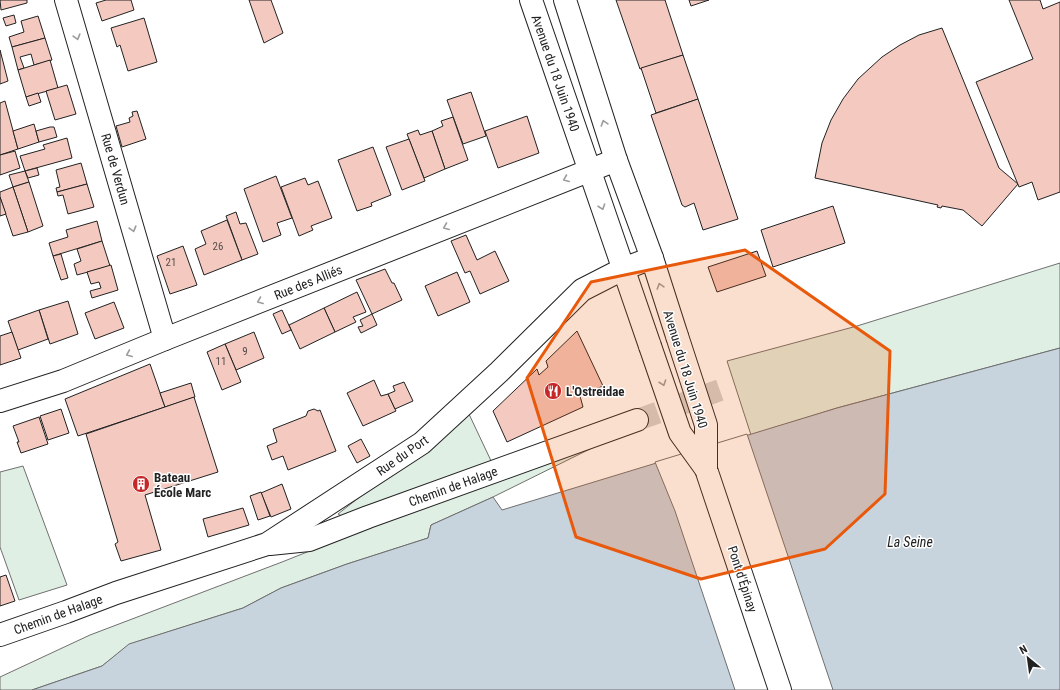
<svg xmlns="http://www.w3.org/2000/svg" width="1060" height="690" font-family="'Roboto Condensed',sans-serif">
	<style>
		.green { fill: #e0efe3; stroke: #6f6f6f }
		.water { fill: #c7d3dd; stroke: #6f6f6f }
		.pier { fill: #fff; stroke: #6f6f6f }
		.building { fill: #f3c9c0; stroke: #222 }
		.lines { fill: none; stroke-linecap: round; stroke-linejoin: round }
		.minor-tunnel { stroke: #d3d3d3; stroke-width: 22; stroke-dasharray: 22 11; stroke-linecap: butt }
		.minor-casing { stroke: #222; stroke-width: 24 }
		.major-casing { stroke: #222; stroke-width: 24 }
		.minor { stroke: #fff; stroke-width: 22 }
		.major { stroke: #fff; stroke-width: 22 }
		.major-bridge-casing { stroke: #222; stroke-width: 24; stroke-linecap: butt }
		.major-bridge { stroke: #fff; stroke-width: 22 }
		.oneway { stroke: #9c9c9c }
		.marked { fill: #e8590c; fill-opacity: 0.2; stroke: #e8590c; stroke-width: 3; stroke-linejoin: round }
		.labels { text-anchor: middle; stroke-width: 3; stroke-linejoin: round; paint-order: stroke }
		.number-label { font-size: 11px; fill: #564c4a }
		.street-label { font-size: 13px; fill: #222; stroke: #fff }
		.poi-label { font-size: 13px; font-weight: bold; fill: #222; stroke: #fff; text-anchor: start }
		.water-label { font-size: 14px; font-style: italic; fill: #222; stroke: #fff }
	</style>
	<rect width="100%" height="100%" fill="#fff"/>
	<g class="green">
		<polygon points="1060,263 1060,348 837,408 751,435 727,361 857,326"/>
		<polygon points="468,412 493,465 349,520 338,514"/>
		<polygon points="594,447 493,497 431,525 428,538 347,564 281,588 243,608 130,644 102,666 32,690 0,690 0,677 90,635 282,562 445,497"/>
		<polygon points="23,466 67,585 19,600 0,547 0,472"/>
	</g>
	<polygon class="water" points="1060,348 1060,690 32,690 102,666 129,644 243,608 281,588 347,564 428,538 431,525 493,497 502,510 837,408"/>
	<polygon class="pier" points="747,434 833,690 735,690 675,511 655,462"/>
	<g class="building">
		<polygon points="0,0 27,0 27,3 1,10"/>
		<polygon points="106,0 131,0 134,10 102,21 96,3"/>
		<polygon points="249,0 271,0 283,33 264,43"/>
		<polygon points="616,0 665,0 683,55 640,69"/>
		<polygon points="689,0 709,0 691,6"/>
		<polygon points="1009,0 1040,0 1043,9 1060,2 1060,192 1038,200 1032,182 1019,187 976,82 1033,59"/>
		<polygon points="14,15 16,23 6,26 3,18"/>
		<polygon points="38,16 45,38 12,47 9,37 24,32 21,21"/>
		<polygon points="144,18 157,62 128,71 120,45 117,47 111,28"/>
		<polygon points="942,28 999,168 1018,184 982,226 963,210 942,206 941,208 937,207 938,205 815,178 822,143 831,120 843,99 858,79 882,57 900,45 919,35"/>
		<polygon points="45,38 52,60 34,65 31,54 20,57 24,68 18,70 12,47"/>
		<polygon points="0,50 8,81 0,84"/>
		<polygon points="683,55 698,99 656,113 641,68"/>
		<polygon points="50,60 58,88 26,97 18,70"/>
		<polygon points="67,85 76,114 55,120 46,91"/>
		<polygon points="471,92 486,136 463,144 447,100"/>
		<polygon points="38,93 41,102 29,106 26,97"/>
		<polygon points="698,99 738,219 703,230 694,203 685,207 682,205 651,115"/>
		<polygon points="5,101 18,149 0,155 0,103"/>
		<polygon points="137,111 146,139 122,147 116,126 130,122 129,118 133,116 132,112"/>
		<polygon points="527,116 539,153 498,168 485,131"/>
		<polygon points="453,117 468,160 445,169 432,131 443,126 441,121"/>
		<polygon points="34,124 39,142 18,149 13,131"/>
		<polygon points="50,127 54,127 57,137 39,142 36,131"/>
		<polygon points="418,130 420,135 432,131 445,169 424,178 407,134"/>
		<polygon points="67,138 72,158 25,171 20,156 45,149 43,145"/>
		<polygon points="409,139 425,181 402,190 386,147"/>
		<polygon points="373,147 391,195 371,203 372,206 357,211 338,160"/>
		<polygon points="15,151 20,168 0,175 0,155"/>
		<polygon points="81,163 87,184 57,192 56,188 60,187 56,170"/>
		<polygon points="37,168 39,175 28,178 25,171"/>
		<polygon points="25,171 29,182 13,187 9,175"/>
		<polygon points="276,176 292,218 277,223 281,235 263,242 244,189"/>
		<polygon points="305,178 308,185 318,181 332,218 311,226 313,230 299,236 281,187"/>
		<polygon points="29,182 43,226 28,232 13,187"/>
		<polygon points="87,184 94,207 68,214 63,195 58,196 57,192"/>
		<polygon points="13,187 28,232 13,236 0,197 0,192"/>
		<polygon points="0,197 6,214 0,216"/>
		<polygon points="833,206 845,243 773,267 761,230"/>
		<polygon points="236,212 240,224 246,223 258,254 242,260 226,216"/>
		<polygon points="227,220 242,260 204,275 195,249 206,244 201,231"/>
		<polygon points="97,221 102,241 53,256 49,243 68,237 66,230"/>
		<polygon points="466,235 477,260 495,251 509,281 480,294 470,271 465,273 451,241"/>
		<polygon points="102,241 110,266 77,275 74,264 81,261 77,249"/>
		<polygon points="183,246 197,285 170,294 157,256"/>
		<polygon points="757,251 766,276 717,292 708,267"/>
		<polygon points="61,254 68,278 61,280 53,256"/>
		<polygon points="111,265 118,290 92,298 90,291 101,288 99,282 91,284 87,272"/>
		<polygon points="385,269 392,283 394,283 402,300 372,314 356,280"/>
		<polygon points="457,272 470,302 438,316 425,286"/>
		<polygon points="357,292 366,312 353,317 356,322 335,332 324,308"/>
		<polygon points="68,301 78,334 50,344 39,310"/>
		<polygon points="114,302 124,328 95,339 85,313"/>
		<polygon points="324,308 335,332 300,349 289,325"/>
		<polygon points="39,310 48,339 18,350 8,321"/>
		<polygon points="282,310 291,330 282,334 273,314"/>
		<polygon points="372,314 377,325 361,333 358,327 363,326 360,320"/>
		<polygon points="577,331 603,386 580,396 583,407 507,442 493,411 537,369 539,375 548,367 546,361"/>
		<polygon points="12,332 21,358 0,365 0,336"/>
		<polygon points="254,332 264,358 236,370 225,344"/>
		<polygon points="225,344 241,382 222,390 207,352"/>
		<polygon points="150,364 165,407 78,436 65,399"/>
		<polygon points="374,380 381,396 388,394 396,411 363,426 347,393"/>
		<polygon points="404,382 413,401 395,409 388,394 395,391 393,386"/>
		<polygon points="191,383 195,397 165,407 160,393"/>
		<polygon points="194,397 218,472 145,495 161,550 121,561 115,544 118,542 86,434"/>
		<polygon points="61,409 69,433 48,440 40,416"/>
		<polygon points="314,409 318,411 320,410 336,451 288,470 283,456 272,460 267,446 277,442 273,429 306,416 308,411"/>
		<polygon points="39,417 48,444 21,453 17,442 19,442 13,426"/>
		<polygon points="361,439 370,456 357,463 348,446"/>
		<polygon points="282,484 291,509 271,517 261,493"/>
		<polygon points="261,492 270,516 258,520 250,496"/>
		<polygon points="243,508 249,525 208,537 203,519"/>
		<polygon points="6,575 15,601 0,606 0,577"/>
	</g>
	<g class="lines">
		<polyline class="minor-tunnel" points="637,420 726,388"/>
		<defs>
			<g id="minor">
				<polyline points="66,0 165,339"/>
				<polyline points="0,401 63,381 165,339 616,160"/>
				<polyline points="270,544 309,540 368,517 637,420"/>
				<polyline points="0,635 66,612 116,593 267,544 422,443 499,372 582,290 623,269 652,258"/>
			</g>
			<g id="major">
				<polyline points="531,0 650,346"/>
				<polyline points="565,0 616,160 652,258 677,336"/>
				<polyline points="706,469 780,690"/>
			</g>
		</defs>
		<use href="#minor" class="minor-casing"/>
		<use href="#major" class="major-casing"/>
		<use href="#minor" class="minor"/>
		<use href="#major" class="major"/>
		<defs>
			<g id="major-bridge">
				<polyline points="677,336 706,425 706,469"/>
				<polyline points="650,346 680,433 706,469"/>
			</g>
		</defs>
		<use href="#major-bridge" class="major-bridge-casing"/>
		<use href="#major-bridge" class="major-bridge"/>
	</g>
	<defs><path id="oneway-chevron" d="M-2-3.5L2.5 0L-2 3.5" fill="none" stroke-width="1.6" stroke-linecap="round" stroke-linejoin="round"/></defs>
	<g class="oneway">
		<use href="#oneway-chevron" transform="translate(77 37) rotate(74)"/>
		<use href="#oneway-chevron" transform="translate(604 123) rotate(-108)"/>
		<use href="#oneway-chevron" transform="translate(566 179) rotate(158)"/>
		<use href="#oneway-chevron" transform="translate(602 207) rotate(71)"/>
		<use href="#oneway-chevron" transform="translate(446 227) rotate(158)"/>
		<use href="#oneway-chevron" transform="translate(133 229) rotate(74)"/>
		<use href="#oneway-chevron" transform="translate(660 286) rotate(-107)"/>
		<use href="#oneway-chevron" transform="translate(260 301) rotate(158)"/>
		<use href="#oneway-chevron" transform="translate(129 354) rotate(157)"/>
		<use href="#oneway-chevron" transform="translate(663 383) rotate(71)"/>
	</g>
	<path class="marked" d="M745,250l145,101 -5,143 -60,55 -124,30 -125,-42 -49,-159 64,-96z"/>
	<defs>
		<symbol id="restaurant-disc" viewBox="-11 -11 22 22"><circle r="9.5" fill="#c62828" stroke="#fff"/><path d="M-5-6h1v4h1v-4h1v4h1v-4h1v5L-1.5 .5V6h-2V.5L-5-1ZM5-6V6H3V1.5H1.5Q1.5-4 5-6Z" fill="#fff"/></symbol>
		<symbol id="building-disc" viewBox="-11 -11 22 22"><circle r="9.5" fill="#c62828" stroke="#fff"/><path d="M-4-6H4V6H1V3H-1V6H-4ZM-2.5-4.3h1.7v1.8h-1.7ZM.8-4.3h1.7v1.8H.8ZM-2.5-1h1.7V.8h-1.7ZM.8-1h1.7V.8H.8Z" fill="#fff"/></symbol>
	</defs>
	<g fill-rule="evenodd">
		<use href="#restaurant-disc" x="543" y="381" width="20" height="20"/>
		<use href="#building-disc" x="131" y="474" width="20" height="20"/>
	</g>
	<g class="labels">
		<g class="number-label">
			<text x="218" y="250">26</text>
			<text x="171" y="266">21</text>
			<text x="245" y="355">9</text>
			<text x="221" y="365">11</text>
		</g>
		<g class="street-label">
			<text transform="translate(556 73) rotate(71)" y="5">Avenue du 18 Juin 1940</text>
			<text transform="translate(116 169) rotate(74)" y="5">Rue de Verdun</text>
			<text transform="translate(308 282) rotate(-22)" y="5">Rue des Alliés</text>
			<text transform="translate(686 369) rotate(73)" y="5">Avenue du 18 Juin 1940</text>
			<text transform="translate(402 455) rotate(-35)" y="5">Rue du Port</text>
			<text transform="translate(453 486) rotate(-20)" y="5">Chemin de Halage</text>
			<text transform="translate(743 579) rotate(72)" y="5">Pont d'Épinay</text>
			<text transform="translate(58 614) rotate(-20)" y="5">Chemin de Halage</text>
		</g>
		<g class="poi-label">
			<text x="566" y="396">L'Ostreidae</text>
			<text x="154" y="482">Bateau<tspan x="154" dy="15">École Marc</tspan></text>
		</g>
		<g class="water-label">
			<text x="910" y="547">La Seine</text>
		</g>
	</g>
	<g transform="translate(1028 658) rotate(331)" stroke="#ffffff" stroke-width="3" paint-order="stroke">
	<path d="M0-3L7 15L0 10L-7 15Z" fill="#222222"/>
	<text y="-6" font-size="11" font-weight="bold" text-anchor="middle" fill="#222222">N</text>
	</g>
</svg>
